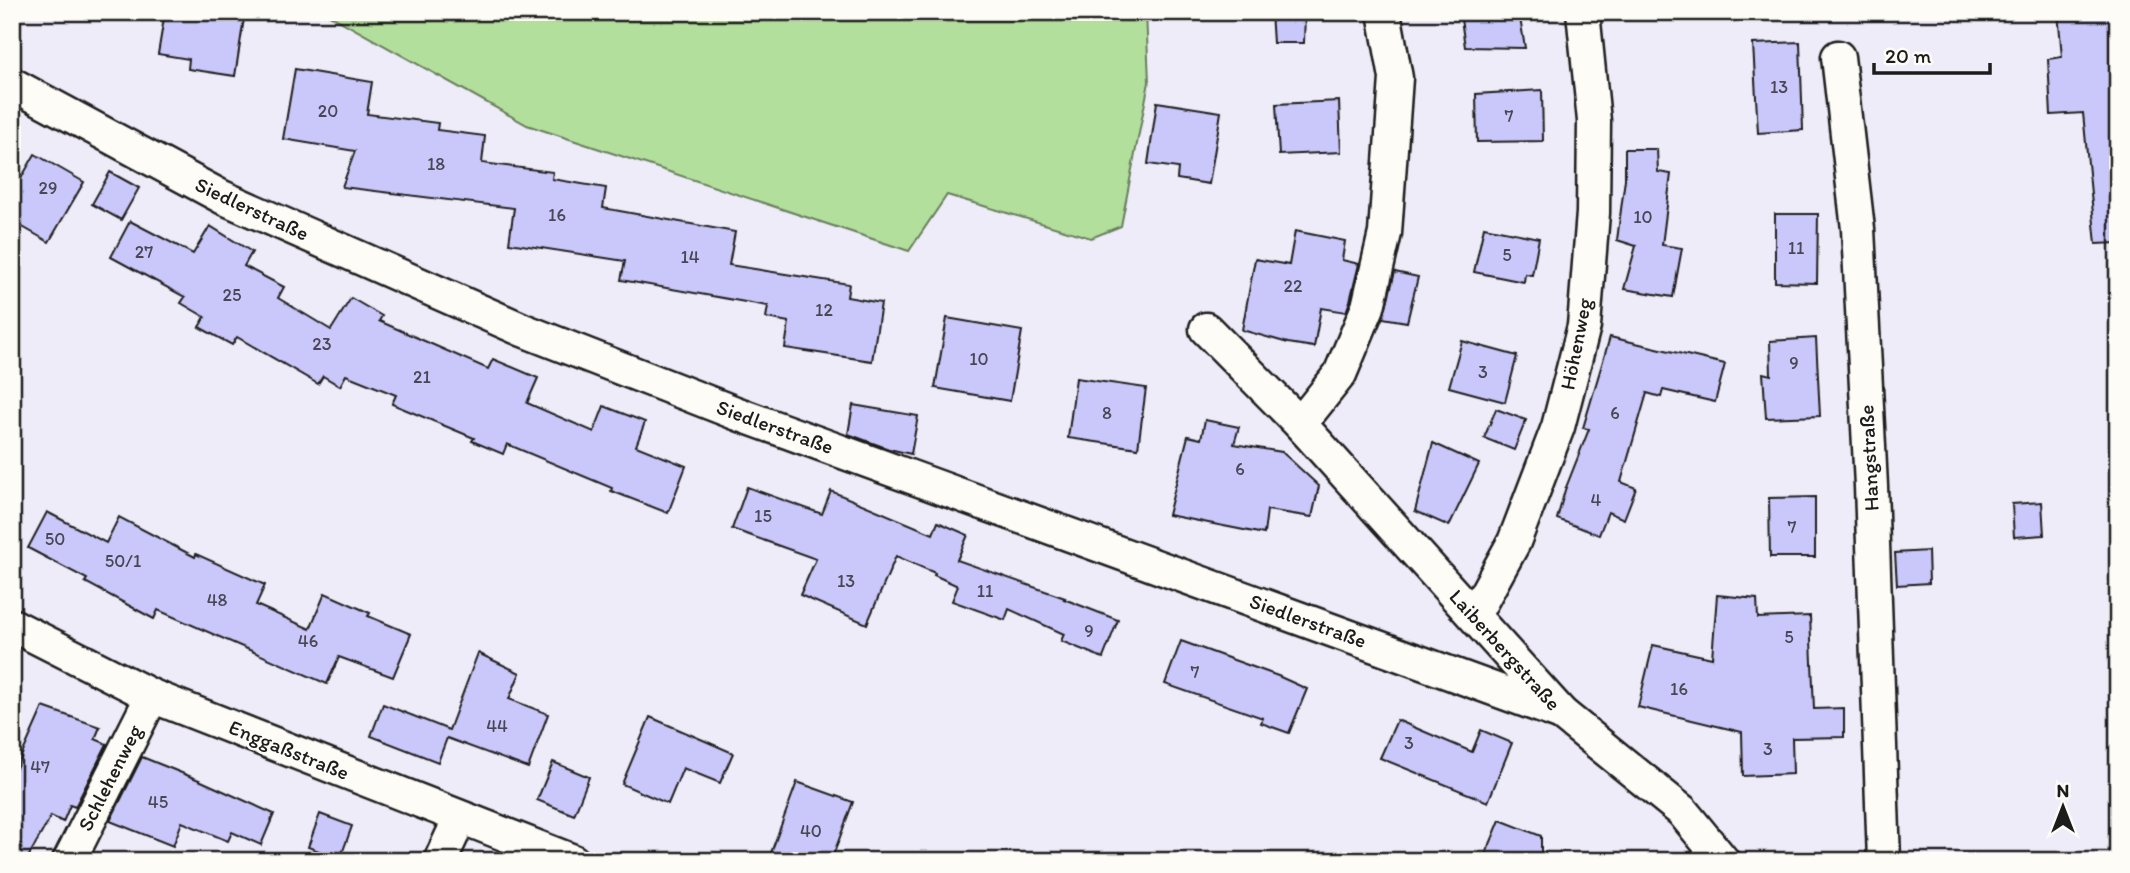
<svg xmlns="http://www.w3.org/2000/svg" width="2130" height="873" font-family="Itim,sans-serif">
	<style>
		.green { fill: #b3df9d; stroke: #687e5c; stroke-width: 2 }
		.building { fill: #cac8fb; stroke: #1c1c1c; stroke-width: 2 }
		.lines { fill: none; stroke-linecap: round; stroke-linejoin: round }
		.street-casing { stroke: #1c1c1c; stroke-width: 37 }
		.street { stroke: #fdfcf7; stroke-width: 32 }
		.labels { text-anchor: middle; stroke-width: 5; stroke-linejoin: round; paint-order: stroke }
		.number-label { font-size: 18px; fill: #484754 }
		.street-label { font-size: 21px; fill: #1c1c1c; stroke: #fdfcf7 }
	</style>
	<rect width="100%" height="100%" fill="#eeecf8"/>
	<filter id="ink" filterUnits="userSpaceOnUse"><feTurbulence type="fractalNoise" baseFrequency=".0143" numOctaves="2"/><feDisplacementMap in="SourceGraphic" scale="14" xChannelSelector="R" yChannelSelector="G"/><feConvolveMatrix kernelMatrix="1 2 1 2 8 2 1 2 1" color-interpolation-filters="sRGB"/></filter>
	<g filter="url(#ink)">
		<polygon class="green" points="324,12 1146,12 1149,82 1121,226 1091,238 947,195 909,251 527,125"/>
		<g class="building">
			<polygon points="165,12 245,12 235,76 188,69 189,59 158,54"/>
			<polygon points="1271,12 1305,12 1304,43 1273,43"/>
			<polygon points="1460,12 1519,12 1525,48 1465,47"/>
			<polygon points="2058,12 2118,12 2118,243 2096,244 2083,113 2051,115 2048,59 2062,57"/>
			<polygon points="1800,42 1803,130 1758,133 1753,44"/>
			<polygon points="295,69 372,82 367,114 438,123 437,130 485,136 482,163 553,172 552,179 606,188 603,208 735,232 729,265 849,284 847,297 881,303 872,361 785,348 789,322 766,318 768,306 621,280 625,261 509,243 514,208 342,187 355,151 283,139"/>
			<polygon points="1542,90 1543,141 1477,142 1476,94"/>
			<polygon points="1339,101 1341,152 1279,155 1276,104"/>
			<polygon points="1157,102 1221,112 1209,184 1177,179 1178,168 1148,164"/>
			<polygon points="1625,149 1657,149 1658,172 1671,174 1662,245 1682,248 1673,297 1624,289 1636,246 1617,240 1625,179"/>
			<polygon points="35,154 84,182 49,242 12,221 12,194"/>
			<polygon points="110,172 139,188 121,220 92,204"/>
			<polygon points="1775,214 1818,214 1817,283 1775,282"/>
			<polygon points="130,221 193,254 210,226 252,252 244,266 284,287 278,298 331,330 351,298 382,316 379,321 488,369 493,359 538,378 527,403 594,432 604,406 645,422 636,446 686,466 668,513 611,491 612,488 507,444 503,454 472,441 474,438 392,404 396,395 346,375 340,386 323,376 318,384 237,337 232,345 199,327 205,317 181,303 185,297 111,257"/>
			<polygon points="1484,227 1539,238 1532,275 1525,274 1524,282 1474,272"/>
			<polygon points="1295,231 1345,241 1342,260 1359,264 1350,301 1346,312 1321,308 1314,347 1288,343 1242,330 1255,259 1289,265"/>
			<polygon points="1395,272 1418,277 1407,322 1383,318"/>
			<polygon points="947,318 1022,331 1010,401 935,388"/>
			<polygon points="1610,337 1725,364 1715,402 1663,390 1661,397 1647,393 1621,482 1636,488 1624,519 1608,512 1599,535 1557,519 1565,490 1589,429 1583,428"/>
			<polygon points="1816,338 1820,416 1766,418 1763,373 1771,375 1770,341"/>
			<polygon points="1462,341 1517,356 1505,402 1449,387"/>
			<polygon points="1076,378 1146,388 1138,448 1068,438"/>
			<polygon points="853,405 918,416 911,454 889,449 848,434"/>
			<polygon points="1496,409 1526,420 1514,450 1484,438"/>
			<polygon points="1205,420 1239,427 1234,444 1282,452 1319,486 1312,517 1267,510 1264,534 1168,515 1188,436 1201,439"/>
			<polygon points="1433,443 1479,464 1449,526 1415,511"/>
			<polygon points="747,487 822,514 831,491 933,534 938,522 968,535 957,560 1065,598 1064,599 1118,620 1103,658 1061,641 1064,634 1009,609 1005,620 952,601 958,586 934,575 935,573 896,556 867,624 800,595 816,559 732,529"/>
			<polygon points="1815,497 1815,557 1770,557 1769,498"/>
			<polygon points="2042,502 2044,535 2014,537 2012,504"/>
			<polygon points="47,512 106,543 119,517 195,557 196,554 265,585 256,605 310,629 325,593 370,613 368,616 411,634 393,677 339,657 327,684 158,610 154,619 85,582 87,579 28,548"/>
			<polygon points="1928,551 1929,583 1897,585 1895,553"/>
			<polygon points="1717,595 1757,599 1758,618 1810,616 1814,709 1844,708 1844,737 1792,738 1793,774 1743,776 1742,732 1638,707 1653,645 1712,658"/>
			<polygon points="1181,641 1278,676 1307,689 1289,733 1261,723 1263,718 1165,684"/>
			<polygon points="478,653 520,673 509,699 548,714 528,768 447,738 438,762 371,736 383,704 449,730"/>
			<polygon points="43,707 100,727 95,739 107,744 75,807 70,805 63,822 51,816 26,861 12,861 12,777"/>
			<polygon points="650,717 733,753 720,783 683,768 668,804 622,784"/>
			<polygon points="1397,720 1472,752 1481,730 1512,743 1488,802 1380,758"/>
			<polygon points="142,757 199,780 274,814 261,845 232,832 228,841 182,822 173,846 110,821"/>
			<polygon points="553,762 589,777 574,815 537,800"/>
			<polygon points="797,782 853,802 831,861 768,861"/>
			<polygon points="320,814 352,826 340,859 308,847"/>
			<polygon points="1500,820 1541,836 1541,861 1483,861"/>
		</g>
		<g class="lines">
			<defs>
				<g id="street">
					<polyline points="1838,57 1858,229 1871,486 1884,861"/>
					<polyline points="12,84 222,197 523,330 738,414 1562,714"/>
					<polyline points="1206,329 1300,424 1562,714 1682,811 1723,861"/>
					<polyline points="1300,424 1340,374 1368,307 1385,233 1396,78 1384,12"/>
					<polyline points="1474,615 1514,542 1558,427 1584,326 1593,213 1594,121 1583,12"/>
					<polyline points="12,625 152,696 573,861"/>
					<polyline points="69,861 152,696"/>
					<polyline points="440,861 460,818"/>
				</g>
			</defs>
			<use href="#street" class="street-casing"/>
			<use href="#street" class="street"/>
		</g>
	</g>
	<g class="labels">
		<g class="number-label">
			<text x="1779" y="93">13</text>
			<text x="328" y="117">20</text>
			<text x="1509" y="122">7</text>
			<text x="436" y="170">18</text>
			<text x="48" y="194">29</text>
			<text x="557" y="221">16</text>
			<text x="1643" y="223">10</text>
			<text x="1796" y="254">11</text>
			<text x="144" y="258">27</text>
			<text x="1507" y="261">5</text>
			<text x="690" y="263">14</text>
			<text x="1293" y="292">22</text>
			<text x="232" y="301">25</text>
			<text x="824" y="316">12</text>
			<text x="322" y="350">23</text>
			<text x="979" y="365">10</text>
			<text x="1794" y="369">9</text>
			<text x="1483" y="378">3</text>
			<text x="422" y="383">21</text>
			<text x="1107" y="419">8</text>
			<text x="1615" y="419">6</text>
			<text x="1240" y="475">6</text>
			<text x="1596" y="506">4</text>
			<text x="763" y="522">15</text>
			<text x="1792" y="533">7</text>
			<text x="55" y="545">50</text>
			<text x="123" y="567">50/1</text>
			<text x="846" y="587">13</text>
			<text x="985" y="597">11</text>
			<text x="217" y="606">48</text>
			<text x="1089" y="637">9</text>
			<text x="1789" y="643">5</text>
			<text x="308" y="647">46</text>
			<text x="1195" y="678">7</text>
			<text x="1679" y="695">16</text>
			<text x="497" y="732">44</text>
			<text x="1409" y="749">3</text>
			<text x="1768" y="755">3</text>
			<text x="40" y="773">47</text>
			<text x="158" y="808">45</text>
			<text x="811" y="837">40</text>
		</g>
		<g class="street-label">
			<text transform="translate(252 209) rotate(25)" y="7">Siedlerstraße</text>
			<text transform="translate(1576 344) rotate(-79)" y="7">Höhenweg</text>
			<text transform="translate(775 427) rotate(20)" y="7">Siedlerstraße</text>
			<text transform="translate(1869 458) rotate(-93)" y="7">Hangstraße</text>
			<text transform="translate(1308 621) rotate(20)" y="7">Siedlerstraße</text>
			<text transform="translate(1505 650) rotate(48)" y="7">Laiberbergstraße</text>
			<text transform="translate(289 750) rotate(22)" y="7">Enggaßstraße</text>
			<text transform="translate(110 778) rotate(-63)" y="7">Schlehenweg</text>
		</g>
	</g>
	<rect width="2130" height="873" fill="none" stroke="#fdfcf7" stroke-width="42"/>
	<rect x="21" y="21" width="2088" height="831" fill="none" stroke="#1c1c1c" stroke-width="2.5" filter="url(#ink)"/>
	<g transform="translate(2063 807)" stroke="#fdfcf7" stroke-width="5" paint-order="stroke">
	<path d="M0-5L12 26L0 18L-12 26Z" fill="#1c1c1c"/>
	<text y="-10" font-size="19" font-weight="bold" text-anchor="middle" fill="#1c1c1c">N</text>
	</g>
	<path d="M1874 63v10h116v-10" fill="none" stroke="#1c1c1c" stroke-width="3.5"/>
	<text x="1885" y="63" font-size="21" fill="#1c1c1c" stroke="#fdfcf7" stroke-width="5" paint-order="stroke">20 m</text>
</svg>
